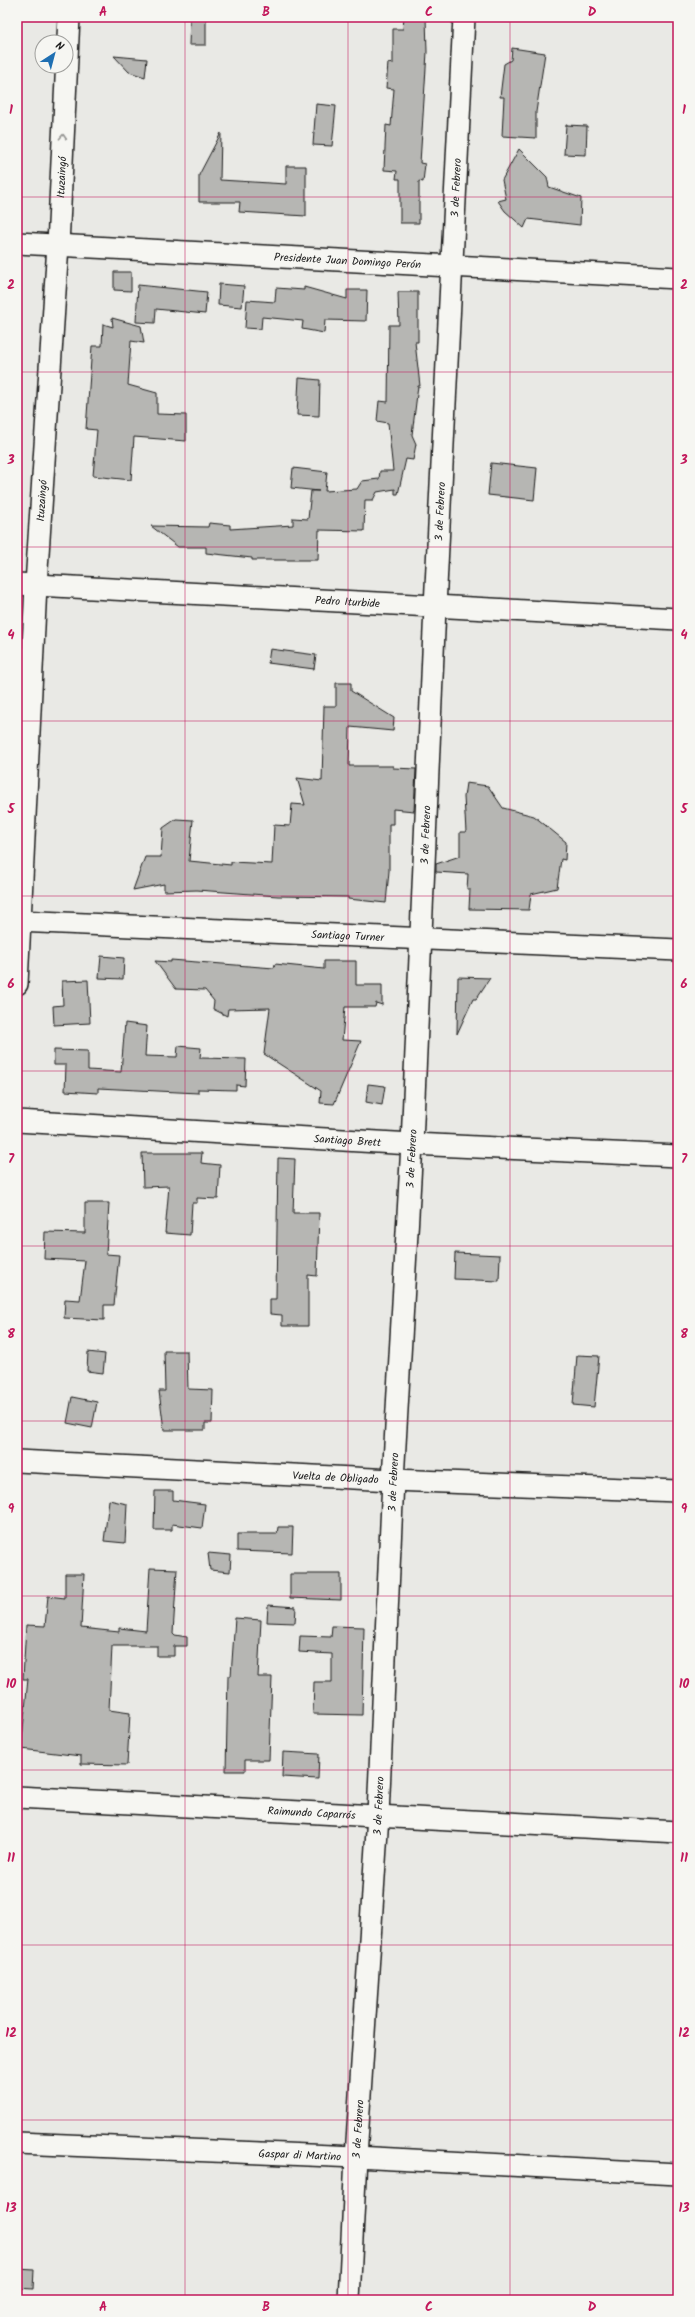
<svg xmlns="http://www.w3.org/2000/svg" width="695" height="2317" font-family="Kalam,sans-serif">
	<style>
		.building { fill: #b6b6b3; stroke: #1c1c1c }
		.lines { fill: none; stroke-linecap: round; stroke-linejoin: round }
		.minor-casing { stroke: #1c1c1c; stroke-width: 24 }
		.minor { stroke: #f6f6f2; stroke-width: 21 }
		.oneway { stroke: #949492 }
		.grid { fill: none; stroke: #c2185b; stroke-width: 1; stroke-opacity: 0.55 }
		.labels { text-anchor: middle; stroke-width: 4; stroke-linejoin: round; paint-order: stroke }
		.street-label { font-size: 11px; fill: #1c1c1c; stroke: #f6f6f2 }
		.neatline { fill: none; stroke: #c2185b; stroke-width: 1.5 }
		.grid-label { font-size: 13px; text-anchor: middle; font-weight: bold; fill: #c2185b }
	</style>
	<rect width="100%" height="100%" fill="#e9e9e5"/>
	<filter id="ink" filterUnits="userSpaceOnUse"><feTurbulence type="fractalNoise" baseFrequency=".025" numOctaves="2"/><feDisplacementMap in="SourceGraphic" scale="8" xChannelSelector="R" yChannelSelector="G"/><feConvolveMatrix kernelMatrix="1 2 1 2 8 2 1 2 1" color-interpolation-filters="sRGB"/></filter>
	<g filter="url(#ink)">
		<g class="building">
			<polygon points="190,17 206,17 206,45 189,45"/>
			<polygon points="404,17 426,17 427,52 420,163 425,164 423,182 419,181 419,223 400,223 400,179 396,179 397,171 384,170 386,125 391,126 394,89 386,88 388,63 393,64 393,29 403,29"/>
			<polygon points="512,48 545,53 536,112 536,138 502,136 504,97 500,97 504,64 511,60"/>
			<polygon points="114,56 147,59 145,77 129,72"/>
			<polygon points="316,104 336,106 332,146 313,145"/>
			<polygon points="566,125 587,126 586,155 564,154"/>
			<polygon points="221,133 220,180 286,184 286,166 306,166 306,216 239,212 240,202 199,202 199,175"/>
			<polygon points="519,149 547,177 549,187 581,198 580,225 528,219 524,228 505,211 498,201 506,199 502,180"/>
			<polygon points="114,272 131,272 131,291 114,290"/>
			<polygon points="219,284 244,286 242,307 218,305"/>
			<polygon points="138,285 207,292 205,314 156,309 155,323 136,322"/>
			<polygon points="304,287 347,299 347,290 367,290 366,321 325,320 324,333 302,329 303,321 262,317 261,329 245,328 247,300 275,302 276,288 304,290"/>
			<polygon points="398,292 418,292 418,342 415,342 420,386 418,386 412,435 416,444 413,460 406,459 398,494 395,494 395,489 377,492 373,500 365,500 364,531 319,530 318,560 252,560 252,558 206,553 206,547 178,547 151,526 208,527 209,523 230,525 230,529 293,525 293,518 308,519 311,491 319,491 291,488 293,468 327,472 325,491 357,489 362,481 379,479 380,471 393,471 388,423 377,421 379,401 388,402 389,325 399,325"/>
			<polygon points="112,318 141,326 144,343 131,341 128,385 157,393 157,414 186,415 186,441 134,437 131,480 93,476 97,430 86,429 92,346 102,346 103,324 113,327"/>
			<polygon points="299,378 320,380 319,416 297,415"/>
			<polygon points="491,463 537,468 534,500 488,495"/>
			<polygon points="270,649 316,655 314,669 268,663"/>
			<polygon points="336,683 351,683 351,691 394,718 393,731 350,727 349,766 393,766 393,768 416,769 414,811 393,809 393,824 389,824 389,871 386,903 348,899 348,897 278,896 197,890 164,891 164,884 133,890 145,857 161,857 163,828 176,819 193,820 189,861 231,865 231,862 272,864 274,825 290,826 292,804 305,805 297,778 322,781 324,706 336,706"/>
			<polygon points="466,783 488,786 503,808 534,816 566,842 565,860 561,859 557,888 531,894 529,910 469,909 470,889 467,889 468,874 436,872 436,864 460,856 460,832 466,832 464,797"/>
			<polygon points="101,956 124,958 123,979 99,978"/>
			<polygon points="171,960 274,968 275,964 324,969 324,961 356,961 356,985 382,985 382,1005 376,1003 375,1007 345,1007 342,1040 361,1041 334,1104 320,1103 321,1091 264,1054 270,1008 228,1009 227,1016 213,1009 214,1001 205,990 176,989 155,961 171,962"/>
			<polygon points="458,977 490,978 476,999 473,999 457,1034"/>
			<polygon points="88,980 90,1023 54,1025 53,1006 63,1005 62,981"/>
			<polygon points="125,1023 147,1026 145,1056 177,1057 178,1046 201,1048 200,1058 246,1059 245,1086 236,1085 236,1090 198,1089 198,1093 98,1088 98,1093 65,1091 66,1065 54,1065 54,1050 88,1051 88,1070 121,1072"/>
			<polygon points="368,1084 385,1086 382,1105 366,1102"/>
			<polygon points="142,1153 202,1153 201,1163 220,1165 218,1199 197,1198 197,1203 192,1203 190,1235 165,1233 169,1186 143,1187"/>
			<polygon points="278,1158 295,1159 293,1213 319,1213 317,1276 308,1275 308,1326 282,1326 282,1315 270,1314 270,1299 276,1299"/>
			<polygon points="85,1203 109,1203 106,1254 119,1255 114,1305 104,1305 104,1320 64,1318 65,1299 80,1300 85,1261 44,1259 45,1232 85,1233"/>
			<polygon points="455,1253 500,1255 499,1281 454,1279"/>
			<polygon points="164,1351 187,1351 188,1389 213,1390 212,1423 205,1423 205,1430 164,1430 159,1391 165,1391"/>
			<polygon points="88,1352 105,1354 103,1373 87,1371"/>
			<polygon points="577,1355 599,1356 594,1407 573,1405"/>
			<polygon points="72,1397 97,1402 92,1428 67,1423"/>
			<polygon points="155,1491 173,1491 173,1500 205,1504 202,1528 172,1524 172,1530 154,1530"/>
			<polygon points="109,1500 127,1504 125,1543 104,1541"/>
			<polygon points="278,1527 293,1527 292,1553 237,1551 237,1534 277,1534"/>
			<polygon points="208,1553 231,1555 230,1572 210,1570"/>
			<polygon points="150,1568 177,1569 173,1633 175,1635 187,1637 187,1646 174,1646 174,1656 157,1656 157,1646 112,1646 109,1710 130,1713 127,1765 81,1764 81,1756 21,1749 28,1679 23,1679 26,1625 45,1626 48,1596 65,1598 65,1574 84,1574 81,1628 119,1632 119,1628 146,1631"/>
			<polygon points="290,1574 341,1574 341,1600 290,1598"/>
			<polygon points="268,1605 296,1607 295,1623 267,1622"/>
			<polygon points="235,1618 261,1620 258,1677 272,1677 269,1760 245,1760 245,1771 226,1771 228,1676 231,1676"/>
			<polygon points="332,1626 364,1627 362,1715 313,1714 314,1682 332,1682 332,1654 299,1652 300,1636 331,1637"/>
			<polygon points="283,1752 319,1754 318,1779 282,1777"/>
			<polygon points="17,2269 34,2270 33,2289 17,2288"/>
		</g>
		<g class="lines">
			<defs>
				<g id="minor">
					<path id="s1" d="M17,243l661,35"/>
					<path id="s2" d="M17,584l661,35"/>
					<path id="s3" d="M17,921l661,29"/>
					<path id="s4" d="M17,984l19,-399 22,-340 11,-228"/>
					<path id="s5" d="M17,1121l395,23 266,12"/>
					<path id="s6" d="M17,1461l376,19 285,11"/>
					<path id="s7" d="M17,1797l661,35"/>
					<path id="s8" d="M17,2143l339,14 322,17"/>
					<path id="s9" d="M349,2300l7,-143 22,-342 15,-335 19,-336 23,-537 29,-590"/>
				</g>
			</defs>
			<use href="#minor" class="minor-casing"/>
			<use href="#minor" class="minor"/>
		</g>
		<defs><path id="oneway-chevron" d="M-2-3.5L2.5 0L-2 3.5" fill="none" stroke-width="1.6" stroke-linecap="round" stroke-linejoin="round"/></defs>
		<use class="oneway" href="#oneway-chevron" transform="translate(63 137) rotate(-87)"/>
	</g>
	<path class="grid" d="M185,17v2283M348,17v2283M510,17v2283M17,197h661M17,372h661M17,547h661M17,721h661M17,896h661M17,1071h661M17,1246h661M17,1421h661M17,1596h661M17,1770h661M17,1945h661M17,2120h661"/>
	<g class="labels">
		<g class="street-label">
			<text dy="4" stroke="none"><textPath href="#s4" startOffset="808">Ituzaingó</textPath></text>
			<text dy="4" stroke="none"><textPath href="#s9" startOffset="2115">3 de Febrero</textPath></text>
			<text dy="4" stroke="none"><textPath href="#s1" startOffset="331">Presidente Juan Domingo Perón</textPath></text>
			<text dy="4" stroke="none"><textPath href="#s4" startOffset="484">Ituzaingó</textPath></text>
			<text dy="4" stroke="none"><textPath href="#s9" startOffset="1791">3 de Febrero</textPath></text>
			<text dy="4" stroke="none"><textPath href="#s2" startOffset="331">Pedro Iturbide</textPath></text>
			<text dy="4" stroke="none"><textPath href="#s9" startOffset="1467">3 de Febrero</textPath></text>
			<text dy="4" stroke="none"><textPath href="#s3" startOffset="331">Santiago Turner</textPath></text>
			<text dy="4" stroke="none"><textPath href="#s5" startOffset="331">Santiago Brett</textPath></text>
			<text dy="4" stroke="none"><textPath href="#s9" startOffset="1143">3 de Febrero</textPath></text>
			<text dy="4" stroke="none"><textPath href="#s6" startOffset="319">Vuelta de Obligado</textPath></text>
			<text dy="4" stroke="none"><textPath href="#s9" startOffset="819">3 de Febrero</textPath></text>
			<text dy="4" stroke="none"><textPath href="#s9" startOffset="495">3 de Febrero</textPath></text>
			<text dy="4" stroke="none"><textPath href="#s7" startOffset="295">Raimundo Caparrós</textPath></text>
			<text dy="4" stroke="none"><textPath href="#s9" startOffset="171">3 de Febrero</textPath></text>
			<text dy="4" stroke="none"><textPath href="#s8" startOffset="283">Gaspar di Martino</textPath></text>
		</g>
	</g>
	<rect width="695" height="2317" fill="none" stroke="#f6f6f2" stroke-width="44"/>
	<g transform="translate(54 54) rotate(36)"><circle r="19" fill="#f6f6f2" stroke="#9f9f9c"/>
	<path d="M0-3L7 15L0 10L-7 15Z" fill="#1f6fb2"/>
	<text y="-6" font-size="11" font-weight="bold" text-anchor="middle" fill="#1c1c1c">N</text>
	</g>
	<rect x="22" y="22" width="651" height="2273" class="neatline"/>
	<g class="grid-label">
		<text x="103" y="16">A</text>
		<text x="266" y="16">B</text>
		<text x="429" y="16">C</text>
		<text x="592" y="16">D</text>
		<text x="11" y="114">1</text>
		<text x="684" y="114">1</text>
		<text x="11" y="289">2</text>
		<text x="684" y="289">2</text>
		<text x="11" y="464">3</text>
		<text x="684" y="464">3</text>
		<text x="11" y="639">4</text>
		<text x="684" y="639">4</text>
		<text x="11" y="813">5</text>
		<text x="684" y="813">5</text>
		<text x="11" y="988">6</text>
		<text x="684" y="988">6</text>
		<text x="11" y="1163">7</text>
		<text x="684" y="1163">7</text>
		<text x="11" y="1338">8</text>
		<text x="684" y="1338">8</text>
		<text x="11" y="1513">9</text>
		<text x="684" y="1513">9</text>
		<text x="11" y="1688">10</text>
		<text x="684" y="1688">10</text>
		<text x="11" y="1862">11</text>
		<text x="684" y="1862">11</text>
		<text x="11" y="2037">12</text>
		<text x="684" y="2037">12</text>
		<text x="11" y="2212">13</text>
		<text x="684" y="2212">13</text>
		<text x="103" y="2311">A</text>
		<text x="266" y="2311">B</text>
		<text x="429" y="2311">C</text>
		<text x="592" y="2311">D</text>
	</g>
</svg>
